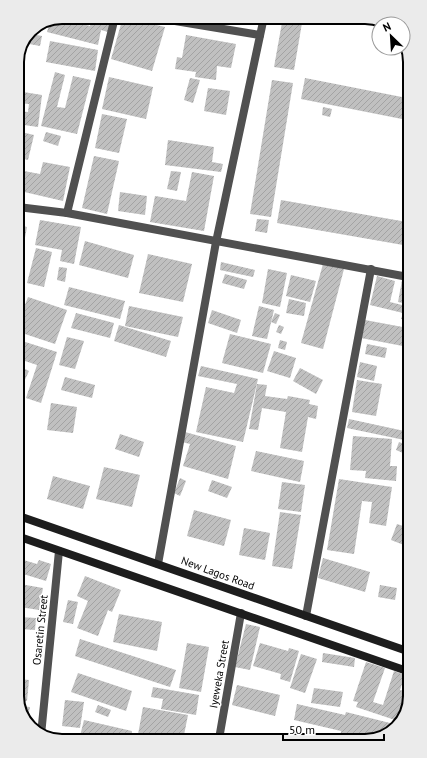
<svg xmlns="http://www.w3.org/2000/svg" width="427" height="758" font-family="'PT Sans',sans-serif">
	<style>
		.building { fill: url(#building-hatch) }
		.lines { fill: none; stroke-linecap: round; stroke-linejoin: round }
		.minor { stroke: #505050; stroke-width: 8 }
		.secondary { stroke: #1d1d1d; stroke-width: 8 }
		.labels { text-anchor: middle; stroke-width: 3; stroke-linejoin: round; paint-order: stroke }
		.street-label { font-size: 11px; fill: #000; stroke: #fff }
		.rim { fill: none; stroke: #000; stroke-width: 2 }
	</style>
	<defs>
		<pattern id="building-hatch" width="6" height="6" patternUnits="userSpaceOnUse"><rect width="6" height="6" fill="#c0c0c0"/><path d="M-1 1l2-2M0 6l6-6M5 7l2-2" fill="none" stroke="#a3a3a3"/></pattern>
	</defs>
	<rect width="100%" height="100%" fill="#fff"/>
	<g class="building">
		<polygon points="62,17 64,17 64,19 90,26 92,17 112,17 108,32 101,30 98,45 47,32 50,22"/>
		<polygon points="123,17 165,27 152,71 111,59"/>
		<polygon points="283,17 303,17 294,70 274,67"/>
		<polygon points="30,30 31,34 42,36 40,46 24,43"/>
		<polygon points="186,35 236,44 231,68 217,66 216,80 195,77 196,72 175,69 177,57 182,58"/>
		<polygon points="50,41 98,50 95,71 46,62"/>
		<polygon points="55,72 65,75 57,107 65,108 73,76 91,80 77,134 41,126"/>
		<polygon points="406,75 407,75 407,91 402,90"/>
		<polygon points="109,77 153,87 146,119 102,109"/>
		<polygon points="190,78 200,80 193,103 184,100"/>
		<polygon points="305,78 407,98 407,120 301,99"/>
		<polygon points="272,80 293,83 271,217 250,214"/>
		<polygon points="208,88 230,91 226,115 204,111"/>
		<polygon points="17,91 42,95 38,127 17,124 17,111 28,112 29,104 17,103"/>
		<polygon points="323,107 332,109 330,117 322,115"/>
		<polygon points="102,114 127,119 119,153 95,148"/>
		<polygon points="17,131 34,135 28,160 20,158 18,164"/>
		<polygon points="46,132 61,136 58,146 43,141"/>
		<polygon points="168,140 214,147 212,162 223,164 221,172 165,165"/>
		<polygon points="94,156 119,161 107,214 82,208"/>
		<polygon points="43,162 70,167 63,201 20,191 24,171 40,174"/>
		<polygon points="171,171 181,172 177,191 167,189"/>
		<polygon points="192,172 214,176 204,231 150,222 155,196 186,201"/>
		<polygon points="120,192 147,196 145,215 118,211"/>
		<polygon points="281,200 407,222 403,245 277,223"/>
		<polygon points="257,219 269,220 267,233 255,231"/>
		<polygon points="40,220 81,227 74,264 60,261 62,250 35,245"/>
		<polygon points="18,225 27,227 19,270 18,270"/>
		<polygon points="85,241 134,255 128,278 79,265"/>
		<polygon points="36,248 52,252 44,287 27,283"/>
		<polygon points="148,254 192,264 183,302 139,293"/>
		<polygon points="221,262 255,270 253,277 220,270"/>
		<polygon points="323,264 344,269 323,349 301,343"/>
		<polygon points="59,267 67,268 65,282 57,280"/>
		<polygon points="268,269 287,273 280,307 262,303"/>
		<polygon points="225,274 247,280 244,289 222,283"/>
		<polygon points="291,275 316,281 310,302 286,296"/>
		<polygon points="377,276 395,281 390,302 406,306 408,320 401,319 403,313 370,305"/>
		<polygon points="402,280 408,281 408,304 398,302"/>
		<polygon points="69,287 125,301 120,319 64,305"/>
		<polygon points="28,297 67,310 55,344 19,332 18,323"/>
		<polygon points="289,299 306,303 304,316 286,313"/>
		<polygon points="129,306 183,317 178,337 125,326"/>
		<polygon points="259,306 274,310 267,339 252,336"/>
		<polygon points="212,310 241,320 237,333 208,323"/>
		<polygon points="76,313 114,323 110,338 71,328"/>
		<polygon points="275,313 280,315 276,324 271,322"/>
		<polygon points="365,320 408,328 408,347 361,338"/>
		<polygon points="119,325 171,341 166,357 114,341"/>
		<polygon points="279,325 284,327 281,334 276,332"/>
		<polygon points="230,334 271,344 263,373 222,363"/>
		<polygon points="67,337 84,341 75,369 59,365"/>
		<polygon points="19,340 57,352 41,403 26,398 37,365 19,359"/>
		<polygon points="280,340 287,342 285,350 278,348"/>
		<polygon points="367,344 387,348 385,358 365,354"/>
		<polygon points="274,351 296,358 290,378 267,371"/>
		<polygon points="360,362 377,366 374,381 357,377"/>
		<polygon points="19,366 29,371 23,384 19,382"/>
		<polygon points="201,366 258,379 243,442 196,432 206,387 234,393 237,384 198,376"/>
		<polygon points="300,368 323,380 316,394 293,381"/>
		<polygon points="65,377 95,385 92,398 61,390"/>
		<polygon points="357,380 382,384 376,416 352,412"/>
		<polygon points="257,384 267,385 265,396 287,399 288,396 310,400 309,404 318,406 316,419 308,417 302,452 280,448 286,412 262,408 258,430 249,429"/>
		<polygon points="19,389 23,390 19,403"/>
		<polygon points="51,403 77,407 73,433 47,430"/>
		<polygon points="349,419 409,432 409,441 347,428"/>
		<polygon points="185,432 236,446 228,479 183,466 190,444 182,442"/>
		<polygon points="120,434 144,442 139,457 115,449"/>
		<polygon points="353,436 392,439 390,466 397,466 396,481 365,478 366,471 350,470"/>
		<polygon points="399,442 407,445 403,453 396,450"/>
		<polygon points="256,451 304,461 300,482 251,471"/>
		<polygon points="104,467 140,475 132,507 96,499"/>
		<polygon points="53,476 90,486 83,509 47,499"/>
		<polygon points="180,478 186,481 180,496 174,493"/>
		<polygon points="339,479 392,487 386,526 369,523 372,502 362,501 354,554 327,550"/>
		<polygon points="212,480 232,487 227,498 208,491"/>
		<polygon points="282,482 305,485 301,512 278,509"/>
		<polygon points="194,510 231,520 224,546 187,536"/>
		<polygon points="280,512 301,515 292,569 272,566"/>
		<polygon points="397,524 409,528 409,547 391,540"/>
		<polygon points="244,528 270,533 265,560 239,555"/>
		<polygon points="409,555 409,574 404,573"/>
		<polygon points="323,558 370,572 365,592 318,578"/>
		<polygon points="20,559 37,564 39,560 51,564 46,581 20,573"/>
		<polygon points="85,576 121,590 112,612 108,610 98,636 77,628 88,601 77,596"/>
		<polygon points="20,584 43,588 39,610 20,607"/>
		<polygon points="380,585 397,588 395,600 378,597"/>
		<polygon points="406,588 409,589 409,607 405,606 406,603 402,601"/>
		<polygon points="68,600 78,602 73,624 63,622"/>
		<polygon points="119,614 162,622 157,651 113,642"/>
		<polygon points="20,617 36,618 35,630 20,629"/>
		<polygon points="246,624 260,627 250,670 235,667"/>
		<polygon points="80,639 176,670 170,687 75,656"/>
		<polygon points="187,643 209,647 201,692 179,688"/>
		<polygon points="260,643 288,651 289,648 299,651 290,682 280,679 281,674 253,666"/>
		<polygon points="323,653 355,658 354,667 322,662"/>
		<polygon points="301,654 317,659 305,693 290,688"/>
		<polygon points="366,662 385,668 373,702 383,705 394,671 405,675 400,690 410,693 410,696 401,722 356,707 358,702 353,701"/>
		<polygon points="78,673 132,691 126,711 71,692"/>
		<polygon points="20,679 29,680 27,701 20,700"/>
		<polygon points="237,685 280,695 275,716 232,705"/>
		<polygon points="153,687 199,695 196,715 161,709 163,699 151,697"/>
		<polygon points="314,688 343,692 340,707 311,703"/>
		<polygon points="65,700 84,702 80,728 62,726"/>
		<polygon points="297,704 345,715 346,712 394,724 393,729 382,737 340,738 341,731 294,720"/>
		<polygon points="98,705 111,710 108,717 95,712"/>
		<polygon points="20,706 30,707 27,722 21,713"/>
		<polygon points="143,707 188,715 183,740 137,740"/>
		<polygon points="84,720 132,731 130,740 79,740"/>
	</g>
	<g class="lines">
		<g class="minor">
			<polyline points="151,17 260,35"/>
			<polyline points="18,207 67,213 408,277"/>
			<polyline points="67,213 115,17"/>
			<polyline points="158,564 216,242 264,17"/>
			<polyline points="306,616 371,269"/>
			<polyline points="41,735 59,551"/>
			<polyline points="219,739 241,613"/>
		</g>
		<g class="secondary">
			<polyline points="19,516 410,652"/>
			<polyline points="20,537 410,672"/>
		</g>
	</g>
	<g class="labels">
		<g class="street-label">
			<text transform="translate(218 573) rotate(20)" y="4">New Lagos Road</text>
			<text transform="translate(40 630) rotate(-84)" y="4">Osaretin Street</text>
			<text transform="translate(219 674) rotate(-80)" y="4">Iyeweka Street</text>
		</g>
	</g>
	<path d="M0 0H427V758H0ZM62 24H365A38 38 0 0 1 403 62V696A38 38 0 0 1 365 734H62A38 38 0 0 1 24 696V62A38 38 0 0 1 62 24Z" fill="#ebebeb" fill-rule="evenodd"/>
	<path class="rim" d="M62 24H365A38 38 0 0 1 403 62V696A38 38 0 0 1 365 734H62A38 38 0 0 1 24 696V62A38 38 0 0 1 62 24Z"/>
	<g transform="translate(391 36) rotate(335)"><circle r="19" fill="#ffffff" stroke="#999999"/>
	<path d="M0-3L7 15L0 10L-7 15Z" fill="#000000"/>
	<text y="-6" font-size="11" font-weight="bold" text-anchor="middle" fill="#000000">N</text>
	</g>
	<path d="M283 734v6h101v-6" fill="none" stroke="#000000" stroke-width="2"/>
	<text x="289" y="734" font-size="12" fill="#000000" stroke="#ffffff" stroke-width="3" paint-order="stroke">50 m</text>
</svg>
